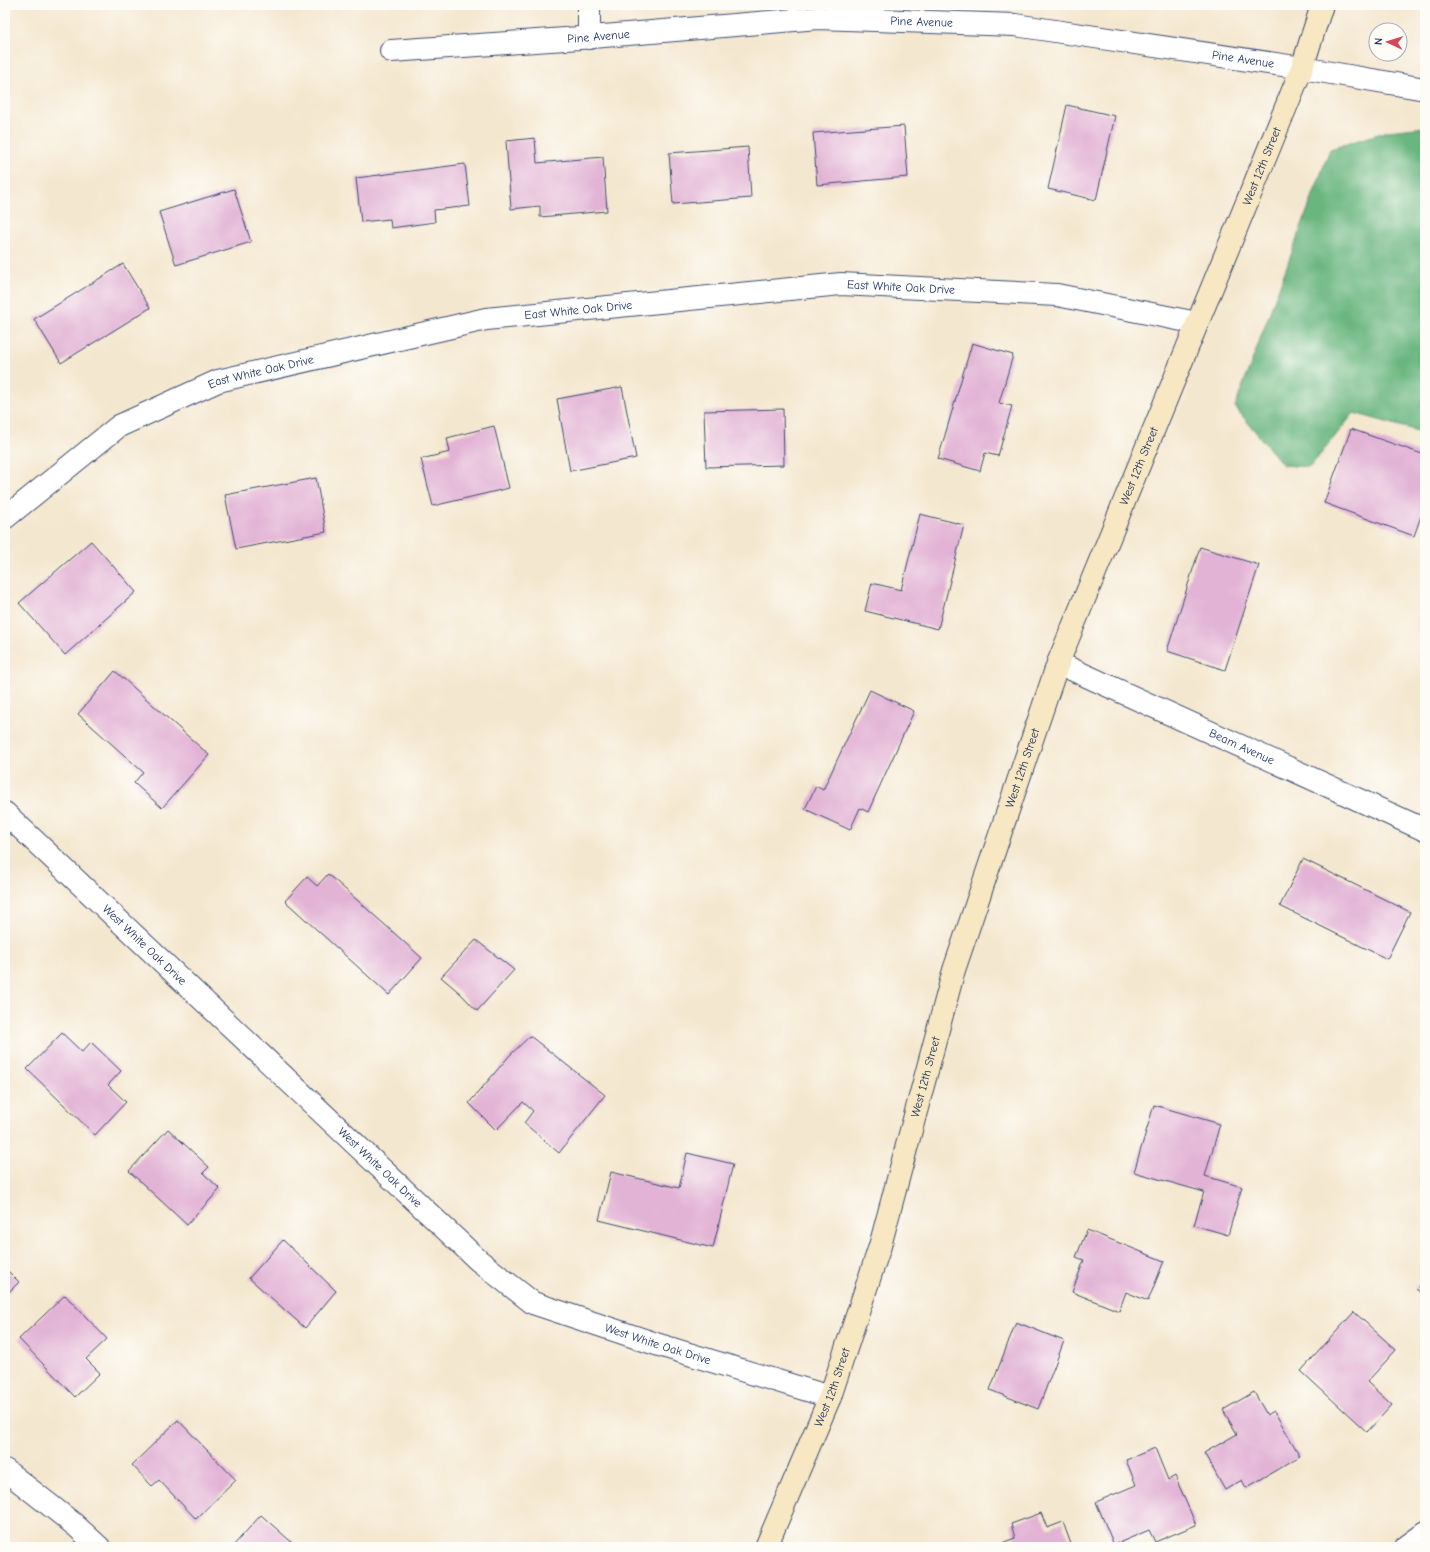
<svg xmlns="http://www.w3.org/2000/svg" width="1430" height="1552" font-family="'Comic Neue',sans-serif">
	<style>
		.forest { fill: #69b67f; stroke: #42726e }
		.building { fill: #e2b3d5 }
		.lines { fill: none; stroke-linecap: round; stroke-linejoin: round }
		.street-casing { stroke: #3c4b6f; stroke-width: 24 }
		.secondary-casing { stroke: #3c4b6f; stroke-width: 24 }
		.street { stroke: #fff; stroke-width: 22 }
		.secondary { stroke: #f7e8c3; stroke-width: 22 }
		.labels { text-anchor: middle; stroke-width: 3; stroke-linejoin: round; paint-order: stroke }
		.street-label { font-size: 12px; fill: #1b2f5e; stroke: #fdfcf7 }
	</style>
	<rect width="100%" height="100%" fill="#fdfcf7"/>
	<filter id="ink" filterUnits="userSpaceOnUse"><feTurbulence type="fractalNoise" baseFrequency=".025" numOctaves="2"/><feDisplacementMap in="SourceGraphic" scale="8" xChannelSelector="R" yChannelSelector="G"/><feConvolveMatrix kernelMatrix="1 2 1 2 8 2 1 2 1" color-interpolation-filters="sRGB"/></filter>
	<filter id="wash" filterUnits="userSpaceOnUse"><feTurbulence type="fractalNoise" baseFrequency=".012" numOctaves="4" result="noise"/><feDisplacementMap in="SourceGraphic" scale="16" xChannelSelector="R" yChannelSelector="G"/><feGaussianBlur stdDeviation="0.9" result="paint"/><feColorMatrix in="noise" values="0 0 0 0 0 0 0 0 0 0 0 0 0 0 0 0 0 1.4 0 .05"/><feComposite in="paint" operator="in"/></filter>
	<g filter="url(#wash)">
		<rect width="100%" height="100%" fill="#f4e7cf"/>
		<polygon class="forest" points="1425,127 1425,433 1354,413 1310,467 1283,465 1235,407 1330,149 1388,131"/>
		<g id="blocks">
			<g class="building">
				<polygon points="1067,105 1115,116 1096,200 1048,189"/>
				<polygon points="904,126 908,177 817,185 813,133"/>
				<polygon points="535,138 537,163 603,157 607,211 540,217 540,206 511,209 506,141"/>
				<polygon points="748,147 751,198 673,204 669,153"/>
				<polygon points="465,164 470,206 434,210 435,222 391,228 390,219 361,222 356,178"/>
				<polygon points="234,189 251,242 176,265 159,212"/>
				<polygon points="123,264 150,308 61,363 34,319"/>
				<polygon points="972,343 1013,355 999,403 1012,406 998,456 985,453 980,471 938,459"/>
				<polygon points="622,387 636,458 570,471 557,399"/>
				<polygon points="783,409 784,465 706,467 704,411"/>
				<polygon points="494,426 509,488 433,506 421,459 450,452 447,438"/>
				<polygon points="1351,429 1425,455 1425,505 1414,536 1324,503"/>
				<polygon points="316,478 326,532 236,549 225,495"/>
				<polygon points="920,514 964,525 938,629 865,611 872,583 901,590"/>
				<polygon points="91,541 136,592 65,655 19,603"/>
				<polygon points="1200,547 1259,565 1225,670 1167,651"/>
				<polygon points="115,671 209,755 162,808 134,783 143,772 78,714"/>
				<polygon points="870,690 914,711 868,812 860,808 850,830 805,809 816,786 823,790"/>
				<polygon points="1303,859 1410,912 1387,959 1280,906"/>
				<polygon points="328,874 422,958 389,995 285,901 307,877 317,886"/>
				<polygon points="476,940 514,970 477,1011 461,994 441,977"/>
				<polygon points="62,1033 82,1052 91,1042 121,1071 108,1085 126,1102 95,1135 27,1069"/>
				<polygon points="530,1036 605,1095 559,1153 524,1123 533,1111 523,1102 496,1130 469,1103 510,1055"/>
				<polygon points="1154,1105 1220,1124 1205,1176 1242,1187 1228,1235 1194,1225 1204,1192 1134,1172"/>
				<polygon points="168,1129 209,1167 203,1173 220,1189 187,1225 129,1171"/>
				<polygon points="687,1153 733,1164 713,1248 599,1220 611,1172 679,1188"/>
				<polygon points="1087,1230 1164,1261 1148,1301 1126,1292 1119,1311 1072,1292 1084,1260 1076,1257"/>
				<polygon points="283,1240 336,1291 305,1328 249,1278"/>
				<polygon points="5,1268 19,1282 5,1296"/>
				<polygon points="1425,1279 1425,1296 1416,1289"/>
				<polygon points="65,1295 107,1339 86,1359 100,1373 75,1397 19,1339"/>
				<polygon points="1354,1312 1396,1350 1367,1382 1392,1405 1367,1432 1301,1371"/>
				<polygon points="1016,1322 1064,1341 1038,1409 990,1390"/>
				<polygon points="1254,1392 1267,1415 1274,1411 1300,1456 1246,1488 1242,1480 1225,1490 1204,1453 1237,1434 1223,1410"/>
				<polygon points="178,1420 236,1480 196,1519 159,1480 152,1486 132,1465"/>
				<polygon points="1155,1448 1168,1480 1175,1476 1196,1525 1155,1542 1149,1530 1114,1545 1096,1502 1136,1485 1126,1460"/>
				<polygon points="1041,1513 1047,1528 1063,1522 1072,1547 991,1547 1015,1538 1011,1524"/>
				<polygon points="261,1515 297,1547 232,1547"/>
			</g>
		</g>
	</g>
	<g filter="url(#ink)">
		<use href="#blocks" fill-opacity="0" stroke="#3c4b6f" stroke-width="1"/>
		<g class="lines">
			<defs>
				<g id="street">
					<polyline points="589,5 589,38"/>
					<path id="s1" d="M391,51l189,-13 238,-20 197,7 287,43 123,21"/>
					<path id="s2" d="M5,518l114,-92 99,-45 268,-62 355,-35 216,11 140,28"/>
					<path id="s3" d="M1058,663l367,167"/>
					<path id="s4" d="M5,813l473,447 55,43 123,41 174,53"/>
					<polyline points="5,1470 75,1525 99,1547"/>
					<polyline points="1406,1547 1425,1533"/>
				</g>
				<g id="secondary">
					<path id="s5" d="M766,1547l64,-150 50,-151 74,-276 104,-307 244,-595 20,-63"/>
				</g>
			</defs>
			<use href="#street" class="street-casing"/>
			<use href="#secondary" class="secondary-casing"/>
			<use href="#street" class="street"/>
			<use href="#secondary" class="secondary"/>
		</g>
	</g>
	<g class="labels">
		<g class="street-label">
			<text dy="4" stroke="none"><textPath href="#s1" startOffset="532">Pine Avenue</textPath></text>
			<text dy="4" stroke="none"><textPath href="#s1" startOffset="208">Pine Avenue</textPath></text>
			<text dy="4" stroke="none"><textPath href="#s1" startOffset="856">Pine Avenue</textPath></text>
			<text dy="4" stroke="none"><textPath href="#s5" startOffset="1469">West 12th Street</textPath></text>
			<text dy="4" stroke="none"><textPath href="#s2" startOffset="947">East White Oak Drive</textPath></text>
			<text dy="4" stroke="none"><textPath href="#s2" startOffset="623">East White Oak Drive</textPath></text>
			<text dy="4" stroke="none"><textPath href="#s2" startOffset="299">East White Oak Drive</textPath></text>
			<text dy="4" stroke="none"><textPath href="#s5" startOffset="1145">West 12th Street</textPath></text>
			<text dy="4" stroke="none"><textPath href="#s3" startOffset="202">Beam Avenue</textPath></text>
			<text dy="4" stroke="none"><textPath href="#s5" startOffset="821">West 12th Street</textPath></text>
			<text dy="4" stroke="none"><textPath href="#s4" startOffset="192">West White Oak Drive</textPath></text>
			<text dy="4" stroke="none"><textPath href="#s5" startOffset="497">West 12th Street</textPath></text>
			<text dy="4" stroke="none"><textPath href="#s4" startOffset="516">West White Oak Drive</textPath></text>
			<text dy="4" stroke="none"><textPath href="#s4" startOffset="852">West White Oak Drive</textPath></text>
			<text dy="4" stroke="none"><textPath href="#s5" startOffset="173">West 12th Street</textPath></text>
		</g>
	</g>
	<rect width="1430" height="1552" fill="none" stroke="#fdfcf7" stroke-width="20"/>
	<g transform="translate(1388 42) rotate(274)"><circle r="19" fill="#fdfcf7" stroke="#a3aaba"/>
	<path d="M0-3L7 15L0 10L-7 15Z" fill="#d1495b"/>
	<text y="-6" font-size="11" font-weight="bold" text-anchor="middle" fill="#1b2f5e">N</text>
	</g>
</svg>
